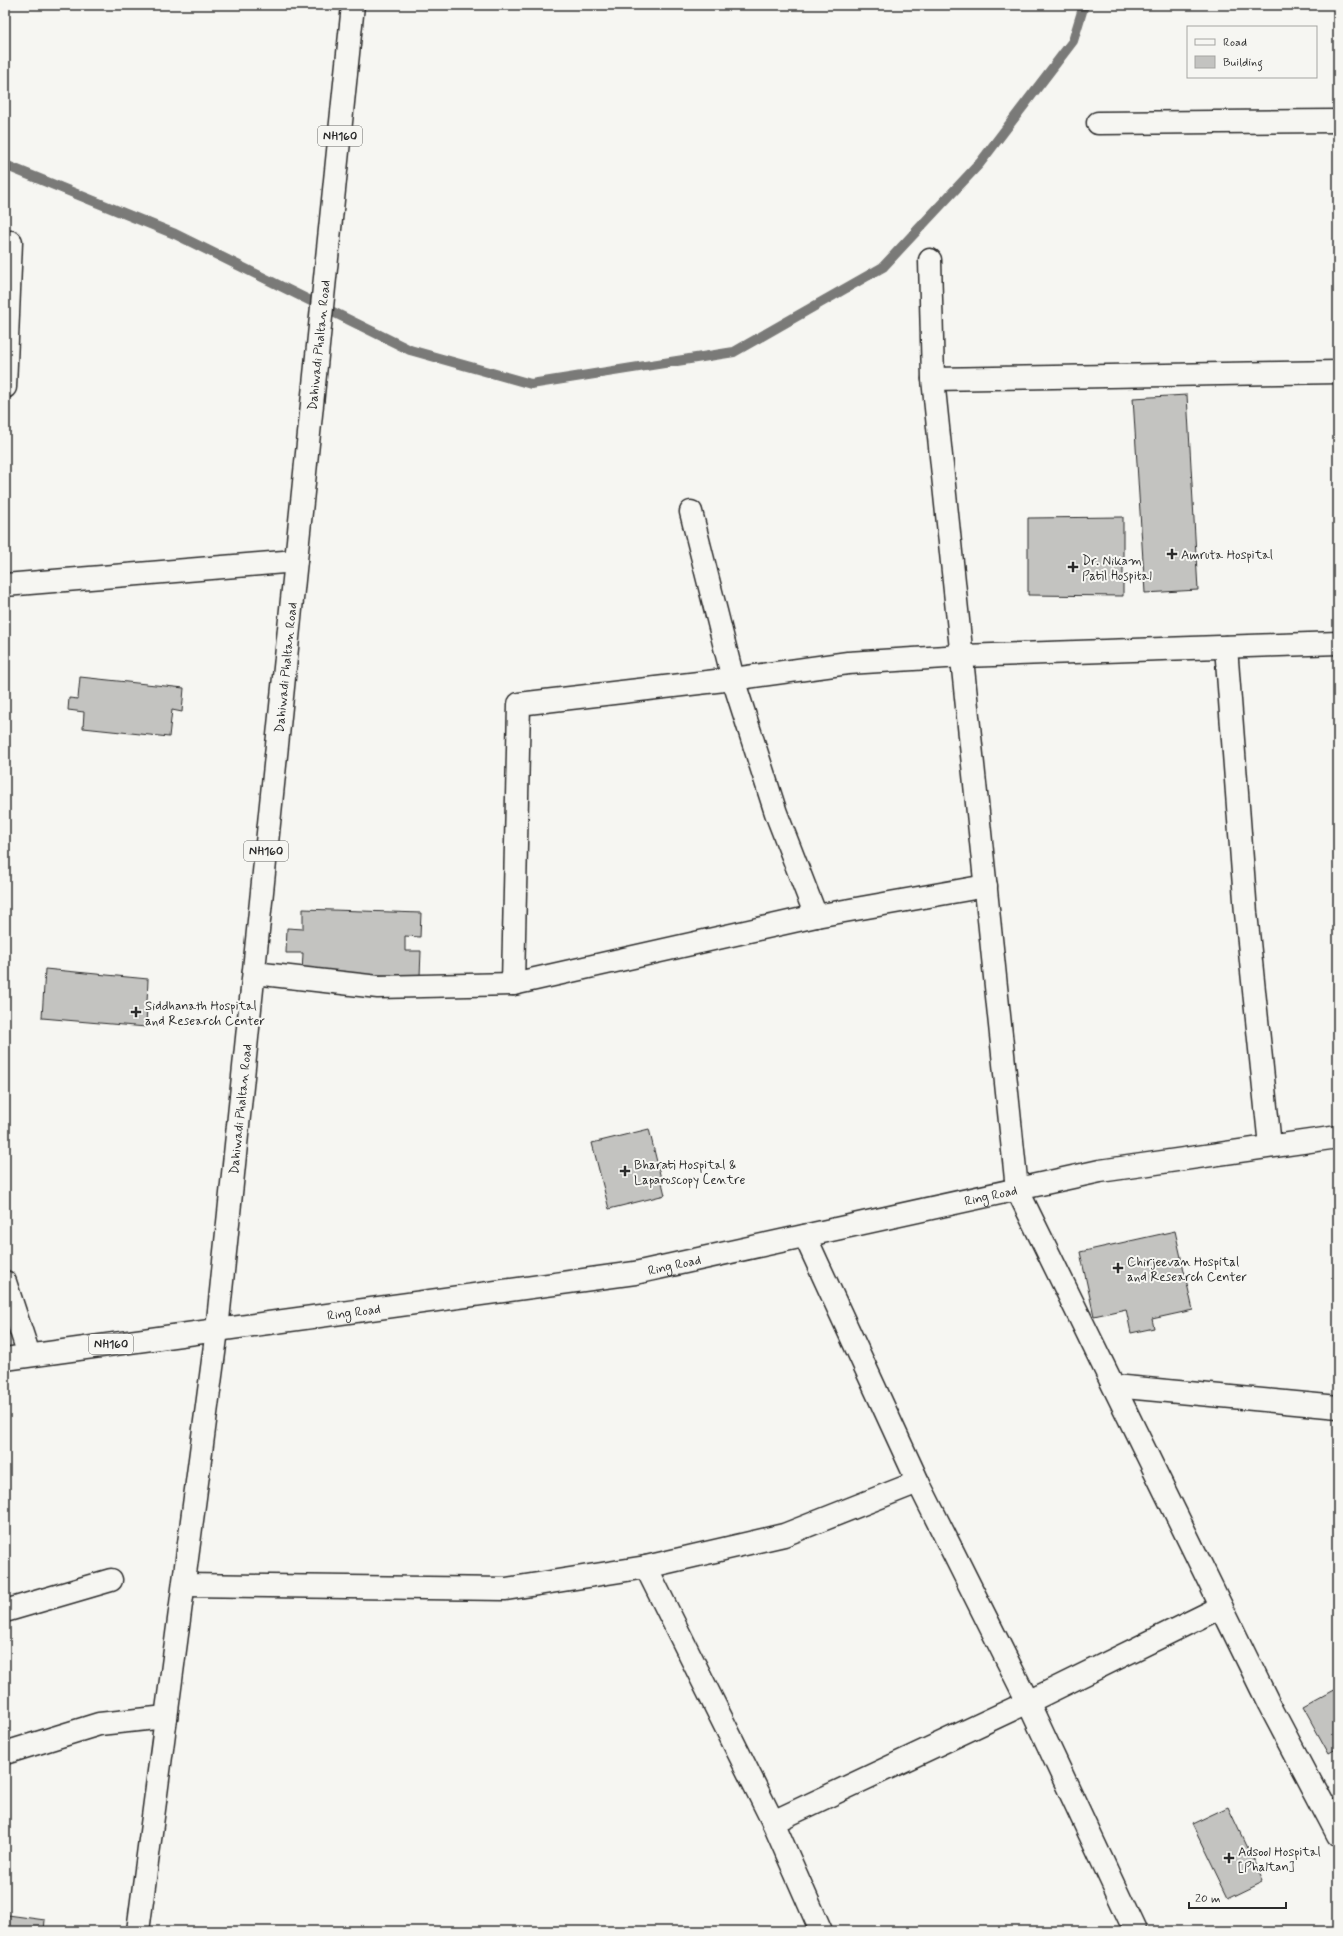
<svg xmlns="http://www.w3.org/2000/svg" width="1343" height="1936" font-family="Mynerve,sans-serif">
	<style>
		.lines { fill: none; stroke-linecap: round; stroke-linejoin: round }
		.stream { stroke: #7a7a78; stroke-width: 10 }
		.building { fill: #c3c3c0; stroke: #2b2b2b }
		.minor-casing { stroke: #2b2b2b; stroke-width: 25 }
		.secondary-casing { stroke: #2b2b2b; stroke-width: 25 }
		.primary-casing { stroke: #2b2b2b; stroke-width: 25 }
		.trunk-casing { stroke: #2b2b2b; stroke-width: 25 }
		.minor { stroke: #f6f6f2; stroke-width: 22 }
		.secondary { stroke: #f6f6f2; stroke-width: 22 }
		.primary { stroke: #f6f6f2; stroke-width: 22 }
		.trunk { stroke: #f6f6f2; stroke-width: 22 }
		.poi-dot { fill: #2b2b2b; stroke: #f6f6f2; stroke-width: 1.5 }
		.labels { text-anchor: middle; stroke-width: 4; stroke-linejoin: round; paint-order: stroke }
		.shield { fill: #f6f6f2; stroke: #686867; stroke-width: 1 }
		.shield-label { font-size: 12px; font-weight: bold; fill: #2b2b2b }
		.street-label { font-size: 13px; fill: #2b2b2b; stroke: #f6f6f2 }
		.poi-label { font-size: 13px; fill: #2b2b2b; stroke: #f6f6f2; text-anchor: start }
	</style>
	<rect width="100%" height="100%" fill="#f6f6f2"/>
	<filter id="ink" filterUnits="userSpaceOnUse"><feTurbulence type="fractalNoise" baseFrequency=".025" numOctaves="2"/><feDisplacementMap in="SourceGraphic" scale="8" xChannelSelector="R" yChannelSelector="G"/><feConvolveMatrix kernelMatrix="1 2 1 2 8 2 1 2 1" color-interpolation-filters="sRGB"/></filter>
	<g filter="url(#ink)">
		<g class="lines">
			<polyline class="stream" points="5,165 175,234 410,350 531,384 734,352 883,267 980,163 1073,41 1084,5"/>
		</g>
		<g class="building">
			<polygon points="1187,395 1198,590 1145,593 1133,398"/>
			<polygon points="1123,517 1123,596 1028,595 1028,518"/>
			<polygon points="80,677 184,688 182,712 172,710 169,737 83,728 84,712 68,710 69,698 78,699"/>
			<polygon points="303,909 421,913 420,937 405,936 405,951 421,951 420,976 302,973 303,953 286,953 287,928 303,929"/>
			<polygon points="45,969 148,979 146,1027 42,1018"/>
			<polygon points="649,1129 665,1195 609,1209 592,1143"/>
			<polygon points="1175,1231 1193,1310 1152,1319 1154,1328 1131,1333 1126,1309 1094,1316 1080,1252"/>
			<polygon points="1338,1688 1338,1749 1329,1754 1303,1707"/>
			<polygon points="1228,1807 1263,1881 1228,1898 1192,1824"/>
			<polygon points="8,1915 45,1920 44,1931 7,1931"/>
		</g>
		<g class="lines">
			<defs>
				<g id="minor">
					<polyline points="1098,123 1338,121"/>
					<polyline points="930,260 933,379 1017,1189 1269,1704 1338,1835"/>
					<polyline points="933,379 1338,372"/>
					<polyline points="5,387 11,242"/>
					<polyline points="691,512 733,679 776,813 816,916"/>
					<polyline points="5,585 296,561"/>
					<polyline points="1226,647 1246,913 1270,1146"/>
					<polyline points="986,886 816,916 513,984 519,704 733,679 848,663 962,656 1338,643"/>
					<polyline points="254,973 378,987 513,984"/>
					<polyline points="805,1236 918,1482 1028,1702 1135,1931"/>
					<polyline points="5,1282 29,1355"/>
					<polyline points="1114,1386 1338,1407"/>
					<polyline points="646,1567 773,1822 821,1931"/>
					<polyline points="184,1585 506,1589 646,1567 784,1535 918,1482"/>
					<polyline points="5,1611 111,1580"/>
					<polyline points="5,1753 99,1724 166,1717"/>
					<polyline points="773,1822 1028,1702 1221,1607"/>
				</g>
				<g id="secondary">
					<path id="s1" d="M217,1330l418,-57 465,-102 238,-34"/>
				</g>
				<polyline id="primary" points="138,1931 217,1330"/>
				<g id="trunk">
					<path id="s2" d="M5,1359l212,-29 136,-1325"/>
				</g>
			</defs>
			<use href="#minor" class="minor-casing"/>
			<use href="#secondary" class="secondary-casing"/>
			<use href="#primary" class="primary-casing"/>
			<use href="#trunk" class="trunk-casing"/>
			<use href="#minor" class="minor"/>
			<use href="#secondary" class="secondary"/>
			<use href="#primary" class="primary"/>
			<use href="#trunk" class="trunk"/>
		</g>
	</g>
	<g class="poi-dot">
		<path d="M1170 548h4v4h4v4h-4v4h-4v-4h-4v-4h4z"/>
		<path d="M1071 561h4v4h4v4h-4v4h-4v-4h-4v-4h4z"/>
		<path d="M134 1006h4v4h4v4h-4v4h-4v-4h-4v-4h4z"/>
		<path d="M623 1165h4v4h4v4h-4v4h-4v-4h-4v-4h4z"/>
		<path d="M1116 1262h4v4h4v4h-4v4h-4v-4h-4v-4h4z"/>
		<path d="M1227 1852h4v4h4v4h-4v4h-4v-4h-4v-4h4z"/>
	</g>
	<g class="labels">
		<g class="shield">
			<rect x="318" y="126" width="44" height="20" rx="3"/>
			<rect x="244" y="841" width="44" height="20" rx="3"/>
			<rect x="89" y="1334" width="44" height="20" rx="3"/>
		</g>
		<g class="shield-label">
			<text x="340" y="140">NH160</text>
			<text x="266" y="855">NH160</text>
			<text x="111" y="1348">NH160</text>
		</g>
		<g class="street-label">
			<text dy="5" stroke="none"><textPath href="#s2" startOffset="1204">Dahiwadi Phaltan Road</textPath></text>
			<text dy="5" stroke="none"><textPath href="#s2" startOffset="880">Dahiwadi Phaltan Road</textPath></text>
			<text dy="5" stroke="none"><textPath href="#s2" startOffset="436">Dahiwadi Phaltan Road</textPath></text>
			<text dy="5" stroke="none"><textPath href="#s1" startOffset="786">Ring Road</textPath></text>
			<text dy="5" stroke="none"><textPath href="#s1" startOffset="462">Ring Road</textPath></text>
			<text dy="5" stroke="none"><textPath href="#s1" startOffset="138">Ring Road</textPath></text>
		</g>
		<g class="poi-label">
			<text x="1181" y="559">Amruta Hospital</text>
			<text x="1082" y="565">Dr. Nikam<tspan x="1082" dy="15">Patil Hospital</tspan></text>
			<text x="145" y="1010">Siddhanath Hospital<tspan x="145" dy="15">and Research Center</tspan></text>
			<text x="634" y="1169">Bharati Hospital &amp;<tspan x="634" dy="15">Laparoscopy Centre</tspan></text>
			<text x="1127" y="1266">Chirjeevan Hospital<tspan x="1127" dy="15">and Research Center</tspan></text>
			<text x="1238" y="1856">Adsool Hospital<tspan x="1238" dy="15">[Phaltan]</tspan></text>
		</g>
	</g>
	<rect width="1343" height="1936" fill="none" stroke="#f6f6f2" stroke-width="20"/>
	<rect x="10" y="10" width="1323" height="1916" fill="none" stroke="#2b2b2b" stroke-width="1.5" filter="url(#ink)"/>
	<rect x="1187" y="26" width="130" height="52" fill="#f6f6f2" stroke="#a5a5a2"/>
	<rect x="1195" y="39" width="20" height="6" fill="#f6f6f2" stroke="#a5a5a2"/>
	<text x="1223" y="46" font-size="12" fill="#2b2b2b">Road</text>
	<rect x="1195" y="56" width="20" height="12" fill="#c3c3c0" stroke="#a5a5a2"/>
	<text x="1223" y="66" font-size="12" fill="#2b2b2b">Building</text>
	<path d="M1189 1902v6h97v-6" fill="none" stroke="#2b2b2b" stroke-width="2"/>
	<text x="1195" y="1902" font-size="12" fill="#2b2b2b" stroke="#f6f6f2" stroke-width="3" paint-order="stroke">20 m</text>
</svg>
